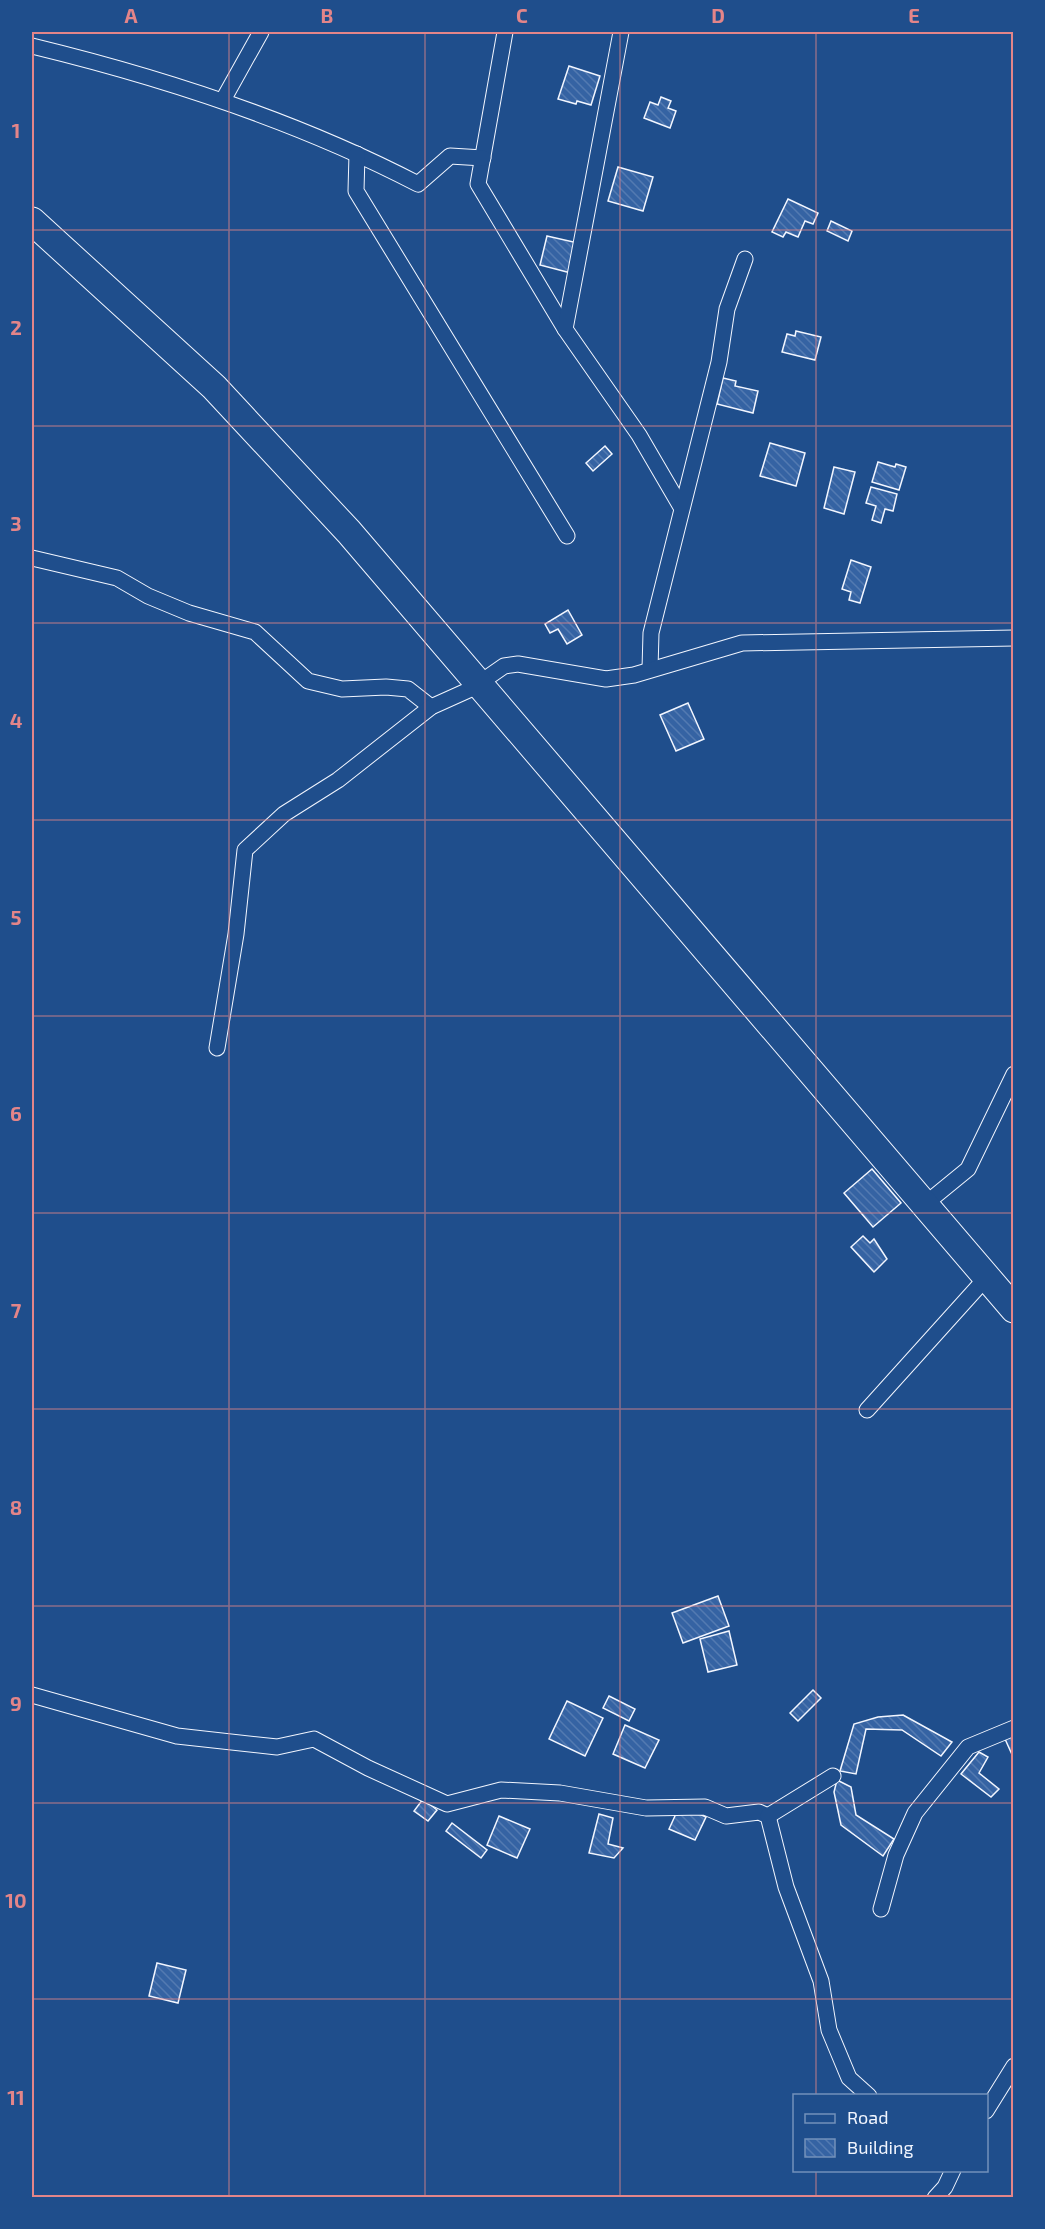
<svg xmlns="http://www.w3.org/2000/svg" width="1045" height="2229" font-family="'Exo 2',sans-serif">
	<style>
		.building { fill: url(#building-back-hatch); stroke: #f2f6ff; stroke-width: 1.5 }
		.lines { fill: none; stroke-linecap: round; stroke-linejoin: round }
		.street-casing { stroke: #f2f6ff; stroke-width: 17 }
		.highway-casing { stroke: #f2f6ff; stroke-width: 29 }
		.street { stroke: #1f4e8c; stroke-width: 15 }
		.highway { stroke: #1f4e8c; stroke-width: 27 }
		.grid { fill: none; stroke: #e38589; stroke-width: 1.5; stroke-opacity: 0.55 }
		.neatline { fill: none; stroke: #e38589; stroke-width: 2 }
		.grid-label { font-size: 20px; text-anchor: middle; font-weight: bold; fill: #e38589 }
	</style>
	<defs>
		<pattern id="building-back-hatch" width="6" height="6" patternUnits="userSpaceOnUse" patternTransform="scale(1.5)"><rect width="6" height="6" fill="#3563a3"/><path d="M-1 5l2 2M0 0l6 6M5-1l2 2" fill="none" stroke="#537ab1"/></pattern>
	</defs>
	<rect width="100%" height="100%" fill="#1f4e8c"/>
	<g class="building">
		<polygon points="569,66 600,76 591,105 577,101 576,104 558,99"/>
		<polygon points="661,97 671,101 668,108 676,111 670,128 644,118 650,102 658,105"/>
		<polygon points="618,167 653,177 643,211 608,201"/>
		<polygon points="788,199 818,213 813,224 805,221 798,237 786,232 783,237 772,232"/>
		<polygon points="831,221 852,231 848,241 827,231"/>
		<polygon points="547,236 578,243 571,273 540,265"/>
		<polygon points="796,331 821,337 815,360 782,352 787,334 795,336"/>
		<polygon points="723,378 736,381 735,386 758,391 753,413 717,404"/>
		<polygon points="770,443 805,453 796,486 760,476"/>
		<polygon points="605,446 612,454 593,471 586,463"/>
		<polygon points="878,462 895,467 896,464 906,467 899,490 872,482"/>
		<polygon points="834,467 855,472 844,514 824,508"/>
		<polygon points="871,487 897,494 893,511 885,509 881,523 872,520 876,506 866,503"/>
		<polygon points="851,560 871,567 860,603 849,600 851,592 842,589"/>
		<polygon points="568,610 582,635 567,644 558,629 550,633 545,624"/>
		<polygon points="688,703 704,739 676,751 660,715"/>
		<polygon points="872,1169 901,1203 873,1227 844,1193"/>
		<polygon points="863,1236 870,1243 874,1239 887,1259 874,1272 851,1247"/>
		<polygon points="718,1596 729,1626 683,1643 672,1613"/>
		<polygon points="729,1631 737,1665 708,1672 700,1639"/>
		<polygon points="813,1690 821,1698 798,1721 790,1713"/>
		<polygon points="609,1696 635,1709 629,1721 603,1708"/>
		<polygon points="567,1701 603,1718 585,1756 549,1739"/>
		<polygon points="903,1715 952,1742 941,1756 902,1730 866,1729 856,1774 840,1771 854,1724 878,1717"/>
		<polygon points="625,1725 659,1740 645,1768 613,1754"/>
		<polygon points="1014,1735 1014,1759 1005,1739"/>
		<polygon points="979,1752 988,1757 979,1773 999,1789 991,1797 961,1774"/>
		<polygon points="837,1780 851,1787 856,1815 894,1839 883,1856 841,1825 834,1792"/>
		<polygon points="423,1799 437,1810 428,1821 414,1811"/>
		<polygon points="680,1805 706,1817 695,1840 669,1829"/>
		<polygon points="599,1814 613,1818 608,1844 623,1848 614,1858 589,1853"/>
		<polygon points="499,1816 530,1829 517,1858 487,1845"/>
		<polygon points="452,1823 487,1850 481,1858 446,1831"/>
		<polygon points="157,1963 186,1970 178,2003 149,1996"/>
	</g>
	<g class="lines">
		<defs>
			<g id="street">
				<polyline points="505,32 478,184 565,329 639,435 681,507"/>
				<path d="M32,46c132,32 265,75 386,138l32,-28 33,2"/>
				<polyline points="223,100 261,32"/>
				<polyline points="357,154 356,191 567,536"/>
				<polyline points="565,329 621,32"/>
				<polyline points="32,558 117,578 148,596 189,613 255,632 308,681 342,689 386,687 408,689 431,707"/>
				<polyline points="650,669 651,633 719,362 727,309 745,259"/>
				<polyline points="217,1048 236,934 245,850 284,814 338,780 431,707 471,689 504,666 518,664 606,679 634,675 742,643 1014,638"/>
				<polyline points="924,1205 968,1169 1014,1074"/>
				<polyline points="867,1410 986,1278"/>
				<polyline points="32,1695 177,1736 277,1747 314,1739 368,1768 447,1804 501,1790 560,1793 646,1808 705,1807 726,1816 759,1812 768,1816 786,1887 821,1981 829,2030 849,2078 869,2096"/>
				<polyline points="768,1816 833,1776"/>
				<polyline points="881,1909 896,1855 915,1813 968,1747 1014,1728"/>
				<polyline points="986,2111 1014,2066"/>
				<polyline points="935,2198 945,2187 953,2170"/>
			</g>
			<polyline id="highway" points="32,221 214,387 349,532 1014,1309"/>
		</defs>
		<use href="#street" class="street-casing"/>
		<use href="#highway" class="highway-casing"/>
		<use href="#street" class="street"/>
		<use href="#highway" class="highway"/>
	</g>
	<path class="grid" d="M229,32v2166M425,32v2166M620,32v2166M816,32v2064M32,230h982M32,426h982M32,623h982M32,820h982M32,1016h982M32,1213h982M32,1409h982M32,1606h982M32,1803h982M32,1999h982M816,2170v28"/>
	<rect width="1045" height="2229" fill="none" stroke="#1f4e8c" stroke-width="66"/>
	<rect x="793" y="2094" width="195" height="78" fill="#1f4e8c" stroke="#7391ba" stroke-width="1.5"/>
	<rect x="805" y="2114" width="30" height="9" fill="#1f4e8c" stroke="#7391ba" stroke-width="1.5"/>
	<text x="847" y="2124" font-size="18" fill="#f2f6ff">Road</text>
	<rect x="805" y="2139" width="30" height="18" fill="url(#building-back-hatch)" stroke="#7391ba" stroke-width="1.5"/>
	<text x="847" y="2154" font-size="18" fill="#f2f6ff">Building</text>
	<rect x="33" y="33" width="979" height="2163" class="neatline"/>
	<g class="grid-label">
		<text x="131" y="23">A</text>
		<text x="327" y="23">B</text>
		<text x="522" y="23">C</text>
		<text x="718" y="23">D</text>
		<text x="914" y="23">E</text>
		<text x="16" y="138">1</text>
		<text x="16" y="335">2</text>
		<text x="16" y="531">3</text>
		<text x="16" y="728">4</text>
		<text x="16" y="925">5</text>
		<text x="16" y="1121">6</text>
		<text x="16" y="1318">7</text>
		<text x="16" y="1515">8</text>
		<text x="16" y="1711">9</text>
		<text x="16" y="1908">10</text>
		<text x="16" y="2105">11</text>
	</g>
</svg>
